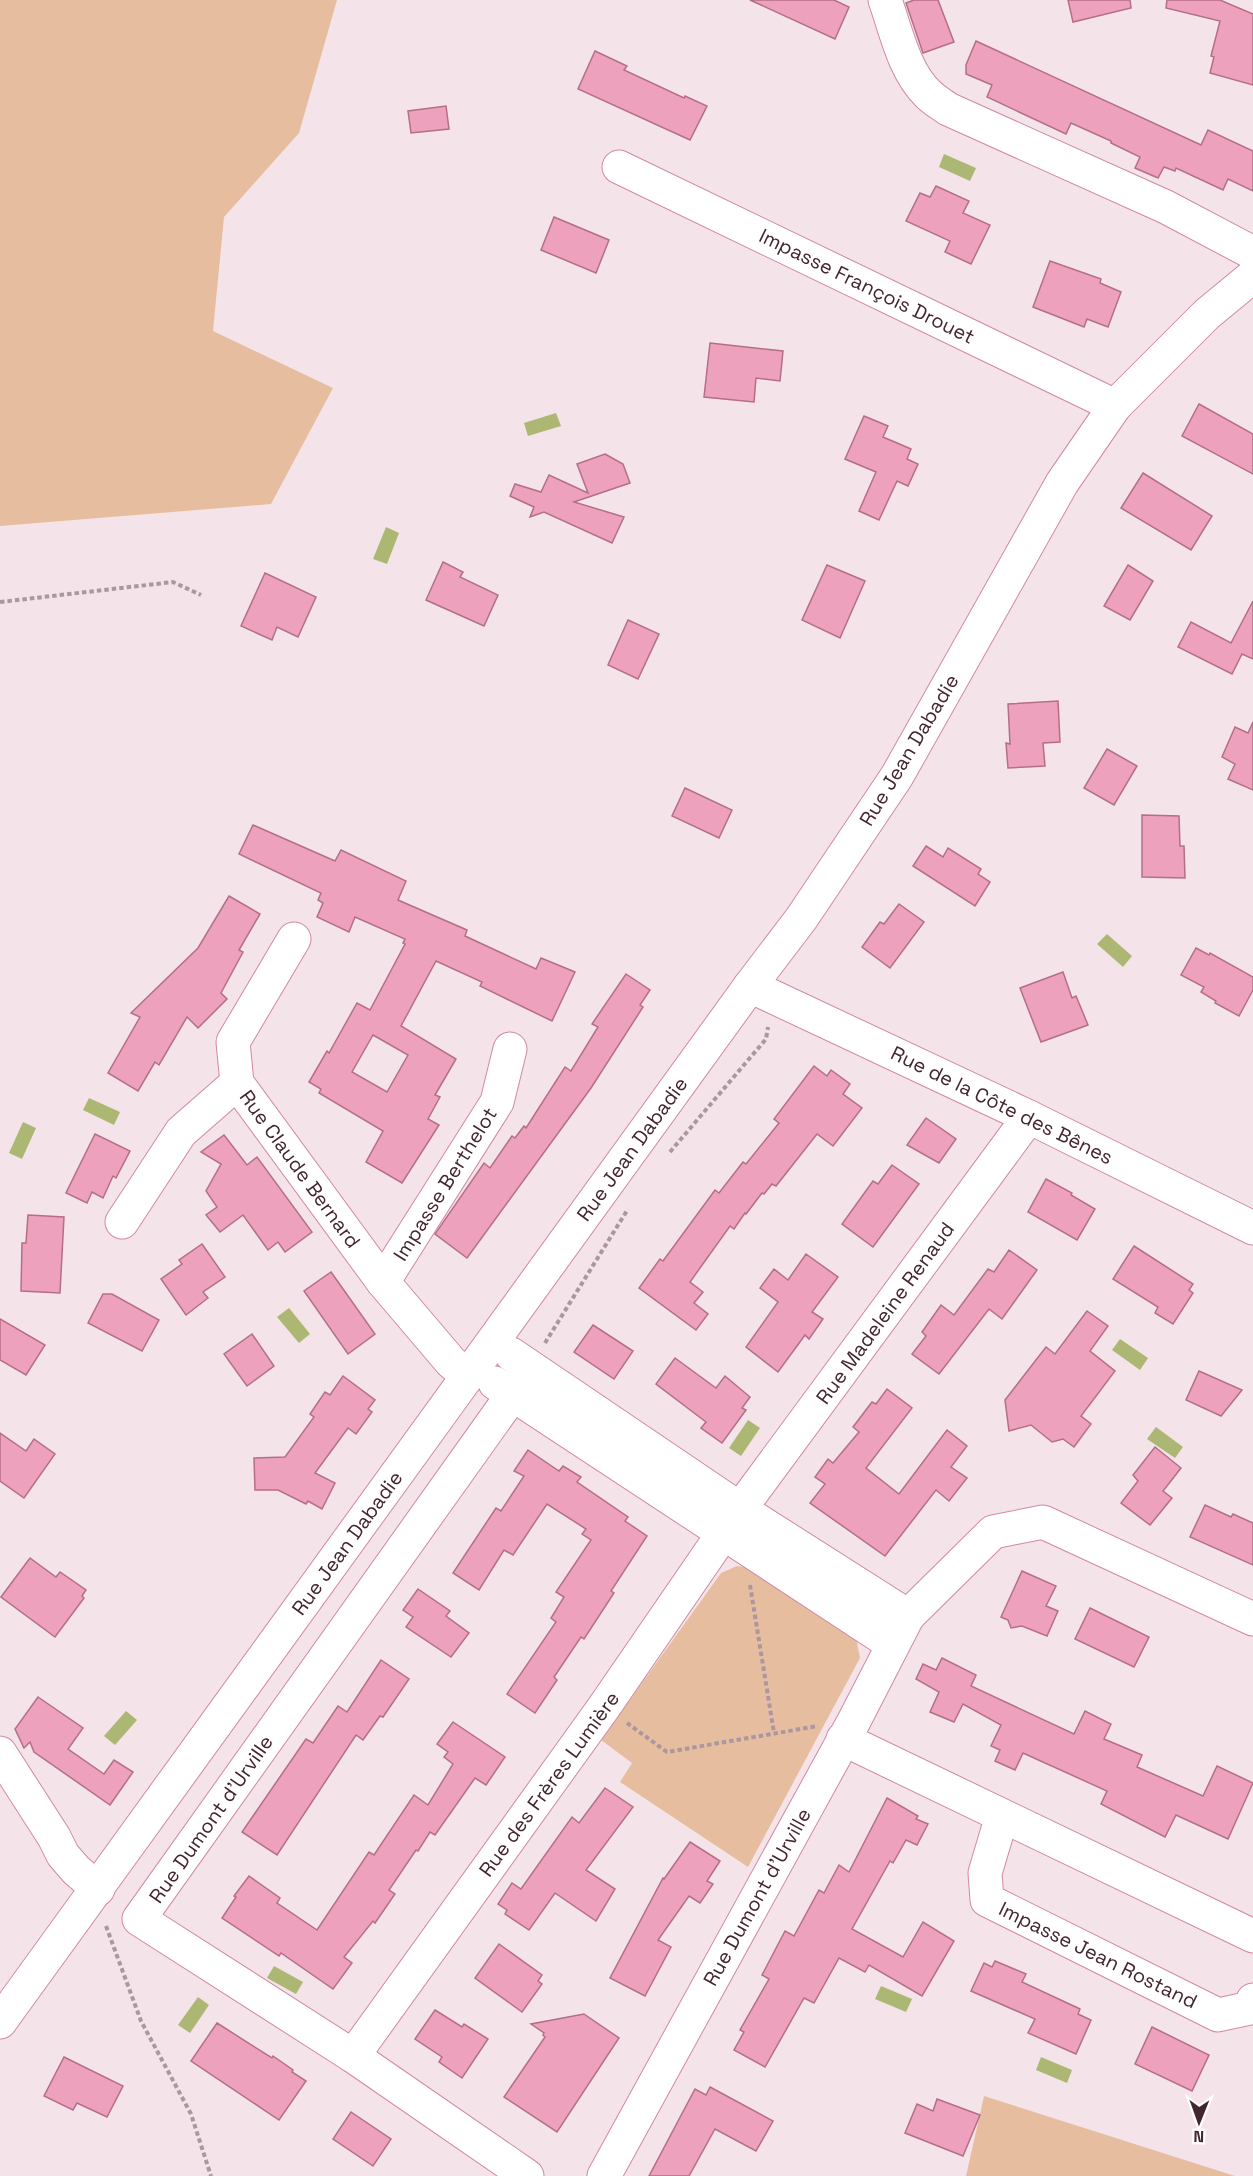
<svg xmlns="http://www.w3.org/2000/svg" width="1253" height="2176" font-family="'Space Grotesk',sans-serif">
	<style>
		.green { fill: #e7bda0 }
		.water { fill: #abb772 }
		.building { fill: #eda1bd; stroke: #b56e88; stroke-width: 1.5; fill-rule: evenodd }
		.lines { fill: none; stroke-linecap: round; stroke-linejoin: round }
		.minor-casing { stroke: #d288a3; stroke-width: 35 }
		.path { stroke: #ac979f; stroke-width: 4; stroke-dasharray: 4.5 3; stroke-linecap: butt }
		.minor { stroke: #fff; stroke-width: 33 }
		.labels { text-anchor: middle; stroke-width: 4.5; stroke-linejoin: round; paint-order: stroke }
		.street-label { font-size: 20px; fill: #432531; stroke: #fff }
	</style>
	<rect width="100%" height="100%" fill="#f4e4e9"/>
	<g class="green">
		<polygon points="0,0 337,0 299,133 224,217 213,331 333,388 271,504 0,526"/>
		<polygon points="737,1566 757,1569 856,1637 860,1658 748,1867 620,1782 632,1763 601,1740 721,1573"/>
		<polygon points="984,2096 1235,2176 966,2176"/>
	</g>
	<g class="water">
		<polygon points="944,154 976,168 970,181 939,167"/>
		<polygon points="556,413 561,426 528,436 524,423"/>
		<polygon points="386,527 399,533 387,564 373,559"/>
		<polygon points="1107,934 1132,956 1123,967 1097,944"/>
		<polygon points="89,1098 120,1112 114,1125 83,1110"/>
		<polygon points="23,1122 36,1128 22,1159 9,1153"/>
		<polygon points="289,1308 310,1334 299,1343 277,1317"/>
		<polygon points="1120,1339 1148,1358 1140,1370 1112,1350"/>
		<polygon points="748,1420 760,1428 741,1456 729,1448"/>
		<polygon points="1156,1427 1183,1447 1175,1458 1147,1439"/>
		<polygon points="126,1711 137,1720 115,1745 104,1736"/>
		<polygon points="274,1966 303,1982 296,1994 267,1978"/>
		<polygon points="881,1986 912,1999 906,2012 875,1999"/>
		<polygon points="198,1997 209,2005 190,2033 178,2025"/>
		<polygon points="1041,2057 1072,2070 1067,2083 1036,2070"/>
	</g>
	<g class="building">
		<polygon points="750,0 834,0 849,7 835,39"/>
		<polygon points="914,0 938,0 954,42 923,53 906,3"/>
		<polygon points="1068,0 1130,0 1131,8 1073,22"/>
		<polygon points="1167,0 1220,0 1253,14 1253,85 1210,73 1214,57 1211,56 1220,21 1166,8"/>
		<polygon points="976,41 1201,145 1208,130 1253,151 1253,191 1228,179 1223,190 1176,168 1175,171 1164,167 1158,178 1135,168 1140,157 1111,143 1111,141 1071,123 1066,134 987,97 992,85 966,74 966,65"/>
		<polygon points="595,51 627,66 624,70 684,98 685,96 707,106 690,140 578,89"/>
		<polygon points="446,106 449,129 411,133 408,111"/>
		<polygon points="936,186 969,201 963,213 990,225 971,264 945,252 950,241 906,221 920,193 930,197"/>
		<polygon points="554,217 609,240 596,273 541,250"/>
		<polygon points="1050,261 1101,279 1100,283 1121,292 1108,327 1087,319 1084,327 1033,307"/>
		<polygon points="710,343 783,351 780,381 756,378 754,402 704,397"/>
		<polygon points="1199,404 1253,434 1253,474 1182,436"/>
		<polygon points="864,416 888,426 883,437 911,449 907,459 918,464 908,486 897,481 879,520 859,511 876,472 845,459"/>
		<polygon points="605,454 623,464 630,483 574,502 624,517 612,543 544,512 530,517 534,507 510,496 515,484 541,492 549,475 588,493 577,464"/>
		<polygon points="1143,473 1212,516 1191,550 1121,508"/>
		<polygon points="443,562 463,572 460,577 498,595 484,626 426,600"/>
		<polygon points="827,565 865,581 840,638 802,620"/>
		<polygon points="1128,565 1153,581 1130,620 1104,606"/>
		<polygon points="265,573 316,597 298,637 277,627 272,640 241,626"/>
		<polygon points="1253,601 1253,659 1242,654 1232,674 1178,647 1191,622 1231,643"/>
		<polygon points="628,620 659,634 638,679 608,665"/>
		<polygon points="1058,701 1060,742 1043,743 1045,766 1008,768 1006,743 1010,744 1008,704"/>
		<polygon points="1253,722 1253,790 1228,779 1235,764 1222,757 1235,727 1248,733"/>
		<polygon points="1107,749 1137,766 1114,805 1084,788"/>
		<polygon points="685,788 732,810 719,838 672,816"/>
		<polygon points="1142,815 1179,816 1180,846 1184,846 1185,878 1142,877"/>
		<path d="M253,825l82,36 6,-11 65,31 -8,19 69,30 -2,6 71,33 5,-11 34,14 -23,49 -72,-35 2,-4 -46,-21 -35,65 55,33 -21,36 5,2 -12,22 11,6 -37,58 -36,-21 17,-31 -64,-38 2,-4 -12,-7 18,-31 2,2 28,-50 13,7 35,-66 -2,-1 2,-4 -50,-22 -6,15 -32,-15 6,-14 -5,-3 3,-7 -82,-39zM373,1035l35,20 -21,37 -35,-20z"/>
		<polygon points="926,846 943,857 948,848 981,869 978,874 990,882 975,906 913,866"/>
		<polygon points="229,896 260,914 239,950 243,952 221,993 227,999 198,1028 187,1017 159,1065 155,1062 138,1091 108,1073 140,1017 131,1013 198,948"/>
		<polygon points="899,904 924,922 890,968 862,947 880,922 884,924"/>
		<polygon points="1196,948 1209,955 1210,953 1253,977 1253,990 1239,1016 1215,1003 1216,1001 1201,992 1204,987 1181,975"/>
		<polygon points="1063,972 1072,998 1076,996 1088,1025 1041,1042 1020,988"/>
		<polygon points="626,974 650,990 640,1005 643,1007 591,1088 467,1258 435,1234 484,1163 490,1168 512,1136 515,1138 524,1126 526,1128 565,1067 571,1071 598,1027 592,1024"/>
		<polygon points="814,1066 827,1076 831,1070 850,1084 843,1094 862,1108 833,1146 817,1134 776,1186 772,1184 764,1194 762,1193 746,1214 745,1213 734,1229 730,1226 690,1282 703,1292 694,1303 708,1314 696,1330 639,1288 660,1259 663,1261 715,1190 719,1193 743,1162 746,1164 779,1123 774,1119"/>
		<polygon points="926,1118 956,1139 939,1163 907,1145"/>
		<polygon points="95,1134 130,1151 116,1178 113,1176 103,1198 92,1192 87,1203 66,1193"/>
		<polygon points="224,1135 247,1165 257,1157 312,1232 285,1252 278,1242 268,1250 243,1215 220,1232 206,1215 217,1207 206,1191 221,1164 201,1152"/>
		<polygon points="892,1165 919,1184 873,1247 842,1224 873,1181 878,1184"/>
		<polygon points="1046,1179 1072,1193 1071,1195 1095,1209 1077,1240 1028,1212"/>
		<polygon points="28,1215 64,1217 60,1293 21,1291 22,1243 26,1243"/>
		<polygon points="202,1244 225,1277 203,1292 208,1298 186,1315 161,1279 182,1264 179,1260"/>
		<polygon points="1134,1246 1193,1284 1189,1290 1193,1293 1173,1324 1155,1313 1158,1307 1113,1279"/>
		<polygon points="1009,1250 1037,1270 1002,1319 989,1309 939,1374 912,1354 926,1336 922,1332 941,1305 954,1315 988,1269 994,1272"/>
		<polygon points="806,1254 838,1277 812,1312 823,1319 809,1339 805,1335 778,1372 746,1347 778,1302 760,1288 774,1269 788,1280"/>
		<polygon points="331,1272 375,1334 348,1354 304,1291"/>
		<polygon points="103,1294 112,1294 159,1320 142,1351 88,1323"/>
		<polygon points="1087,1311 1108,1326 1090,1351 1115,1371 1081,1416 1091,1424 1074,1447 1063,1439 1052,1442 1031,1425 1009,1431 1005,1400 1046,1347 1055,1354"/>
		<polygon points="0,1319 45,1345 26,1375 0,1360"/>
		<polygon points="593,1325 633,1351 614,1379 574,1352"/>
		<polygon points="252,1334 274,1366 247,1386 224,1354"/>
		<polygon points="675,1358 716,1388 725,1376 750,1397 742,1408 746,1410 722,1443 701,1428 706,1422 656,1384"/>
		<polygon points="1199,1371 1242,1390 1221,1416 1186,1400"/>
		<polygon points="343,1376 375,1400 368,1409 372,1412 356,1434 348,1428 315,1473 335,1483 322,1509 308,1501 306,1504 278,1490 255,1490 254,1458 285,1457 314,1417 310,1414 325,1392 330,1395"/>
		<polygon points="887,1389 912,1408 866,1468 899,1494 947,1430 967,1446 951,1467 967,1478 949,1501 936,1490 885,1556 810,1503 825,1484 815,1477 828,1459 833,1463 859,1432 853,1427 872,1402 876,1404"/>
		<polygon points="0,1433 26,1451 34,1439 55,1454 24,1498 0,1481"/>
		<polygon points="1155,1447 1181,1468 1163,1491 1172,1498 1150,1525 1121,1503 1138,1481 1133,1475"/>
		<polygon points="528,1450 559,1471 563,1466 581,1477 577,1482 628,1517 625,1521 647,1536 611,1591 614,1593 584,1639 581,1637 554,1677 557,1680 535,1713 507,1694 556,1622 551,1618 564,1597 556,1592 591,1540 582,1534 586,1529 547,1504 513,1555 504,1550 479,1590 453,1573 496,1508 501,1511 524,1476 514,1471"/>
		<polygon points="1205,1505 1231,1517 1233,1514 1253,1523 1253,1565 1190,1537"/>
		<polygon points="30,1558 56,1577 60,1572 86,1590 82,1596 84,1598 55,1637 1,1597"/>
		<polygon points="1022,1571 1056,1586 1046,1606 1058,1611 1047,1636 1022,1626 1011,1628 1008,1620 1001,1617"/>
		<polygon points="418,1589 450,1611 446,1616 469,1633 451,1657 406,1627 413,1617 403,1610"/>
		<polygon points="1090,1608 1149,1637 1134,1667 1075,1639"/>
		<polygon points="942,1658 976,1675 971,1686 1074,1734 1085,1711 1111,1724 1104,1739 1142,1755 1137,1767 1203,1796 1217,1766 1253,1783 1228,1839 1176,1815 1165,1837 1101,1804 1107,1791 1023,1753 1015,1770 995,1761 1000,1750 991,1746 1001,1725 963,1704 954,1722 930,1712 939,1692 916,1679 923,1664 936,1670"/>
		<polygon points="381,1660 409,1679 383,1717 380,1716 363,1740 356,1735 277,1855 242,1832 306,1739 313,1743 338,1706 347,1712"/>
		<polygon points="38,1697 83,1728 68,1749 104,1774 114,1760 133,1772 110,1805 34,1752 30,1742 24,1748 15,1729"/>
		<polygon points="453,1722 505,1757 486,1785 475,1778 435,1835 430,1832 418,1851 416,1850 389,1890 395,1894 375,1923 373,1921 344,1957 352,1963 333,1989 281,1953 279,1956 222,1918 236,1897 234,1896 249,1876 280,1898 277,1903 317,1930 369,1852 374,1855 414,1795 428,1805 453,1764 444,1757 448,1752 437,1744"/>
		<polygon points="605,1788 633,1807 586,1870 615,1889 596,1921 555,1893 529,1930 505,1914 507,1910 498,1904 512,1883 521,1889 572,1817 579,1823"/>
		<polygon points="887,1798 918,1816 916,1819 928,1824 917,1845 906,1840 893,1863 890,1861 852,1929 903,1957 923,1922 954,1941 922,1996 869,1965 865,1972 839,1958 814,2003 804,1998 765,2067 734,2050 744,2032 740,2030 769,1979 762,1975 785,1931 794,1936 819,1890 824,1893 839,1865 849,1872"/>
		<polygon points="690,1842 720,1861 707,1881 713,1884 700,1903 689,1896 658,1940 671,1947 645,1996 610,1978 663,1878 664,1879"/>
		<polygon points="499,1944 542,1975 538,1981 542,1984 522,2012 475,1978"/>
		<polygon points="995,1961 1026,1974 1022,1982 1080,2009 1078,2014 1091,2020 1076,2054 1028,2033 1035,2019 971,1991 984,1963 992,1967"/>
		<polygon points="435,2010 462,2027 464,2024 488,2039 462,2078 439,2062 442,2057 415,2039"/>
		<polygon points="584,2014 619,2038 557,2132 504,2097 545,2037 543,2035 544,2033 531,2024"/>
		<polygon points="217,2023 272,2058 273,2056 293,2070 292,2072 306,2081 279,2120 191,2061"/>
		<polygon points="1152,2027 1209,2055 1192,2091 1135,2064"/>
		<polygon points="64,2057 123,2086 107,2117 77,2103 73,2110 44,2096"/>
		<polygon points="710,2087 773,2121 756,2151 715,2129 689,2176 649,2176 695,2089 706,2095"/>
		<polygon points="937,2099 980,2115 963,2156 905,2133 917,2104 933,2111"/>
		<polygon points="351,2112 391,2139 373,2166 333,2139"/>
	</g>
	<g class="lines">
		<defs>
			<g id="minor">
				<path d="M885,0c11,31 19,71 43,94 6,6 13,10 20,15l218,98 87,46"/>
				<polyline points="619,167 1115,406"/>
				<polyline points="294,939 233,1042 237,1083 383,1282 451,1362 468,1376"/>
				<polyline points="750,986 1029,1117 1253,1228"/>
				<polyline points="122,1222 181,1132 237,1083"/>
				<polyline points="383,1282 497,1102 510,1049"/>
				<polyline points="511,1354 740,1509 908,1616"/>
				<polyline points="495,1383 892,1644"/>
				<polyline points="843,1739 1253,1936"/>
				<polyline points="0,1753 54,1837 63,1855 76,1870 98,1889"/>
				<polyline points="1002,1816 985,1873 987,1900 1218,2015 1250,2008 1253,2000"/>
				<polyline points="0,2022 750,986 801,919 897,776 1062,483 1115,406 1207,314 1253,276"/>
				<polyline points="353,2056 604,1707 740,1509 1029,1117"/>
				<polyline points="527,2176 353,2056 139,1919 513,1394 530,1368"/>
				<polyline points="604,2176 854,1721 908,1616 993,1532 1043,1522 1253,1619"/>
			</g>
		</defs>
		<use href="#minor" class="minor-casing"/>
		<g class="path">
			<polyline points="0,602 173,582 201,595"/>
			<polyline points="670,1152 766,1039 768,1027"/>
			<polyline points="545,1343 628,1209"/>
			<polyline points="750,1585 774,1733"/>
			<polyline points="627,1723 667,1752 818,1726"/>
			<polyline points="106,1926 141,2021 191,2114 211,2176"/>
		</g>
		<use href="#minor" class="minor"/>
	</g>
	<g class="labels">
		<g class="street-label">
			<text transform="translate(867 286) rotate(26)" y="7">Impasse François Drouet</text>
			<text transform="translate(909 750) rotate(-59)" y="7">Rue Jean Dabadie</text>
			<text transform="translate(1002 1105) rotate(26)" y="7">Rue de la Côte des Bênes</text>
			<text transform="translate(632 1149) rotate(-54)" y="7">Rue Jean Dabadie</text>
			<text transform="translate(300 1169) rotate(54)" y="7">Rue Claude Bernard</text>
			<text transform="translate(445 1184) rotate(-58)" y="7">Impasse Berthelot</text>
			<text transform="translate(885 1313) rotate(-54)" y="7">Rue Madeleine Renaud</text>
			<text transform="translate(347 1543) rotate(-54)" y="7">Rue Jean Dabadie</text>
			<text transform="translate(549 1784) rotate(-54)" y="7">Rue des Frères Lumière</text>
			<text transform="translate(211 1819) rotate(-55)" y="7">Rue Dumont d'Urville</text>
			<text transform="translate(757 1897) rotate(-61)" y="7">Rue Dumont d'Urville</text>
			<text transform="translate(1098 1955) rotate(26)" y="7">Impasse Jean Rostand</text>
		</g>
	</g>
	<g transform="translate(1199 2122) rotate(181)" stroke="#ffffff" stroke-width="4.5" paint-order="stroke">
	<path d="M0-4.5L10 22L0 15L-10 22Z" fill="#432531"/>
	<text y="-9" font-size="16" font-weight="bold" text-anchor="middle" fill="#432531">N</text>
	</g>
</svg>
